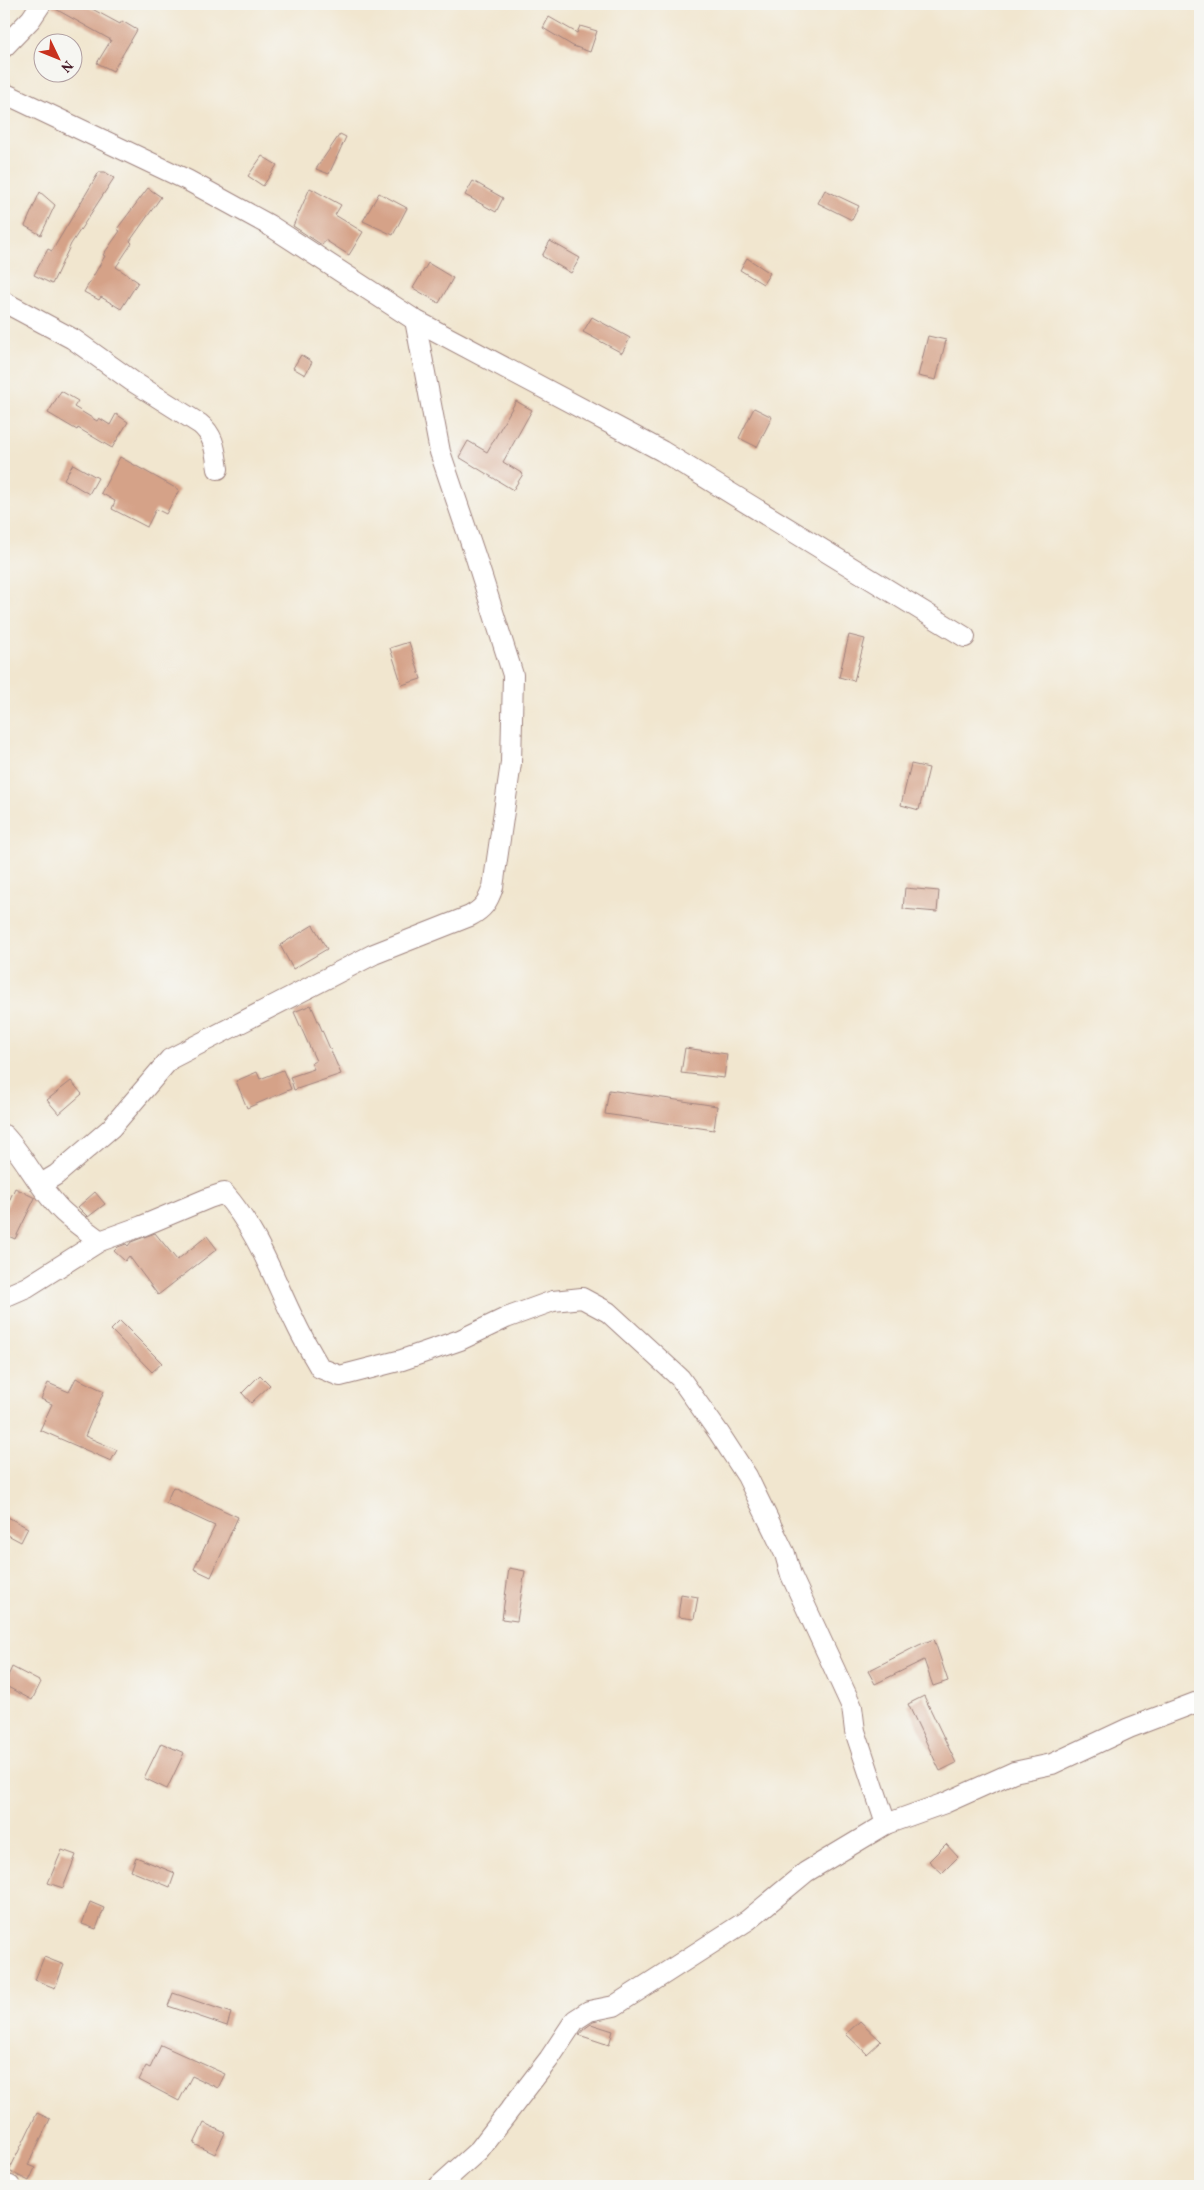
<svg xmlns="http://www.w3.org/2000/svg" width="1204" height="2190" font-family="Vollkorn,serif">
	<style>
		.building { fill: #d5a288 }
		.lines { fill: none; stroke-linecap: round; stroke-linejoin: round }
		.minor-casing { stroke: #9e827d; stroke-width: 22 }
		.minor { stroke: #fff; stroke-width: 20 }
	</style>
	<rect width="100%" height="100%" fill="#f6f6f2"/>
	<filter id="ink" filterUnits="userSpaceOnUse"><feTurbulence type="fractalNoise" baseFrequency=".02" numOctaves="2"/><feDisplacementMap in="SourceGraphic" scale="10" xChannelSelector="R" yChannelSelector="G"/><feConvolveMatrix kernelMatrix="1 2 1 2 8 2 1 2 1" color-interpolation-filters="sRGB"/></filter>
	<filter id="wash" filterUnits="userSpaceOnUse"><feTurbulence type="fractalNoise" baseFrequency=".0096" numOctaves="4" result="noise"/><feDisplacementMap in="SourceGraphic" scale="20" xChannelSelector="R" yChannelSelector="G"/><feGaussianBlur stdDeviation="1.12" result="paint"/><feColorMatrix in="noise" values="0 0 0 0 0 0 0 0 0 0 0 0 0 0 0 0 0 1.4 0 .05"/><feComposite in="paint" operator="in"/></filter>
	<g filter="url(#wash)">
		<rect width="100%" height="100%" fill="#f1e6cf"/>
		<g id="blocks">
			<g class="building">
				<polygon points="53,4 83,4 120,24 122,21 137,30 113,71 97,63 111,40 52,7"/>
				<polygon points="549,17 577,33 580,26 597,31 590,52 573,46 543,28"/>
				<polygon points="340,134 346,137 329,174 316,169"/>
				<polygon points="262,156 277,165 263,186 248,176"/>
				<polygon points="99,172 105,172 114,178 71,244 52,284 34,275 48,249 52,251"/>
				<polygon points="473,181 503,198 496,212 465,195"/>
				<polygon points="148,188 161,197 130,241 132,243 116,267 138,282 121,309 101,297 99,300 84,292 105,256 103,255 120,231 117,229"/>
				<polygon points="310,188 341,205 335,215 363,232 349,255 325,240 322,245 293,226"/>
				<polygon points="825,190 859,206 852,220 818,203"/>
				<polygon points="40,192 55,205 41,235 25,226"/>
				<polygon points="379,193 407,208 393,235 363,221"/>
				<polygon points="550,241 580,258 571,273 542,256"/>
				<polygon points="747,258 770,273 763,284 740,270"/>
				<polygon points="428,263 453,278 439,303 413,288"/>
				<polygon points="592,317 630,338 622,353 583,332"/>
				<polygon points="928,336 946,340 936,380 918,376"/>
				<polygon points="301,355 312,362 305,375 293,368"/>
				<polygon points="61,391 78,401 74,407 97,421 99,418 110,425 116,414 128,422 112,448 78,428 77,430 48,413"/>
				<polygon points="516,401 532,410 503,462 523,474 513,490 459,457 468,441 487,452"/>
				<polygon points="754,408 772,417 757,447 739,438"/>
				<polygon points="120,457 179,490 166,514 156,509 147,527 112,509 115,501 101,493"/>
				<polygon points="73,464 98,478 89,494 64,479"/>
				<polygon points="849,635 865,639 854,681 839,677"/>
				<polygon points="409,642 421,679 402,685 390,648"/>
				<polygon points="911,764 929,768 919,810 901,805"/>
				<polygon points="905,888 939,891 937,912 903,909"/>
				<polygon points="313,925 327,949 293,969 280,945"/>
				<polygon points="311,1005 341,1074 294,1090 290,1077 314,1069 311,1063 316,1061 294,1012"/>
				<polygon points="685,1048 727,1054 724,1078 681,1073"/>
				<polygon points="283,1070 291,1089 247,1108 236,1081 257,1072 260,1079"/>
				<polygon points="71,1081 82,1094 59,1114 47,1100"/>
				<polygon points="609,1090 717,1106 714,1130 605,1114"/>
				<polygon points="15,1188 35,1198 15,1239 4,1234 4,1212"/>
				<polygon points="95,1192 105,1204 88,1217 78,1207"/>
				<polygon points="155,1233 177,1260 207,1236 217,1249 158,1295 129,1256 125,1261 114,1251 118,1247 126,1244 128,1246 131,1242"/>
				<polygon points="120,1321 162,1363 152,1372 111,1330"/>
				<polygon points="260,1375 270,1385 251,1403 242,1393"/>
				<polygon points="76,1378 104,1391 85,1436 117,1450 111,1461 40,1430 52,1404 41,1399 48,1383 69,1392"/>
				<polygon points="173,1487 238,1517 211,1577 194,1569 215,1526 166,1503"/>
				<polygon points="4,1515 28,1528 21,1542 4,1533"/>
				<polygon points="509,1568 525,1571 517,1621 502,1619"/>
				<polygon points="681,1594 698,1597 694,1619 678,1617"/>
				<polygon points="934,1639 948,1681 933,1686 924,1660 875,1684 868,1671 919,1645"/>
				<polygon points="12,1667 41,1682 32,1700 4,1685"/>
				<polygon points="924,1696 956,1763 940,1771 908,1704"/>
				<polygon points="161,1743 184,1753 167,1789 144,1778"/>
				<polygon points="946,1844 958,1857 942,1873 929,1861"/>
				<polygon points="62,1850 76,1855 63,1888 48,1883"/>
				<polygon points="136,1857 175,1873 170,1887 131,1871"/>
				<polygon points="90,1902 104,1908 96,1929 82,1924"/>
				<polygon points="44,1957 64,1965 55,1988 35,1980"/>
				<polygon points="173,1993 231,2013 227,2026 168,2006"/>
				<polygon points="860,2021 881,2041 867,2054 846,2034"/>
				<polygon points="591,2024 613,2031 609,2045 579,2035 584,2029"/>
				<polygon points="161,2045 225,2074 218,2088 192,2076 179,2101 139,2080 146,2066 150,2068"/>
				<polygon points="37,2113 50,2119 28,2165 35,2168 29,2181 9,2171"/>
				<polygon points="204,2123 225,2133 215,2154 194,2144"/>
			</g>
		</g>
	</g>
	<g filter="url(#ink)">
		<use href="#blocks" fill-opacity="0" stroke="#9e827d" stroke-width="1"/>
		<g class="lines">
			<defs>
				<g id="minor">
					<polyline points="4,47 31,19 41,4"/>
					<polyline points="4,93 187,180 269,225 415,320 662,451 965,637"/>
					<path d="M4,302l69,37 59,42 68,43c15,12 15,27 18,45"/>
					<path d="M4,1135c22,23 35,54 59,77 11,10 24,19 37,29"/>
					<path d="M41,1184l15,-9 55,-47 59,-69 204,-105 96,-38c13,-7 18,-14 23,-29l18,-124 2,-88 -37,-117 -36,-106 -25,-132"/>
					<path d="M4,1297l23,-10 73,-46 42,-15 67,-28 15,-5c34,38 50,87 72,131 7,15 16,30 24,44l20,8 62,-16 58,-20 46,-22 47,-17 29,-3 26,14 72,66 39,55 28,43 38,78 6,21 61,132 3,24 31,93 -80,48 -58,48 -134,86 -25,5 -14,9 -26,39 -70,91 -40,36"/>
					<polyline points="886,1824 945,1803 1014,1772 1052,1764 1129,1728 1200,1701"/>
					<polyline points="4,2184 10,2186"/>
				</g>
			</defs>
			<use href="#minor" class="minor-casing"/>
			<use href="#minor" class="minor"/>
		</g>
	</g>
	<rect width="1204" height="2190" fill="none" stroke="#f6f6f2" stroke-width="20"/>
	<g transform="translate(58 58) rotate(133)"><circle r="24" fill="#f6f6f2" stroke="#b1a0a2"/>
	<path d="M0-4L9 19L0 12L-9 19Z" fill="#c8321e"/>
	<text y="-8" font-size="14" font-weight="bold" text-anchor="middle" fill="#4a1f2b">N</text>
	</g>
</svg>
